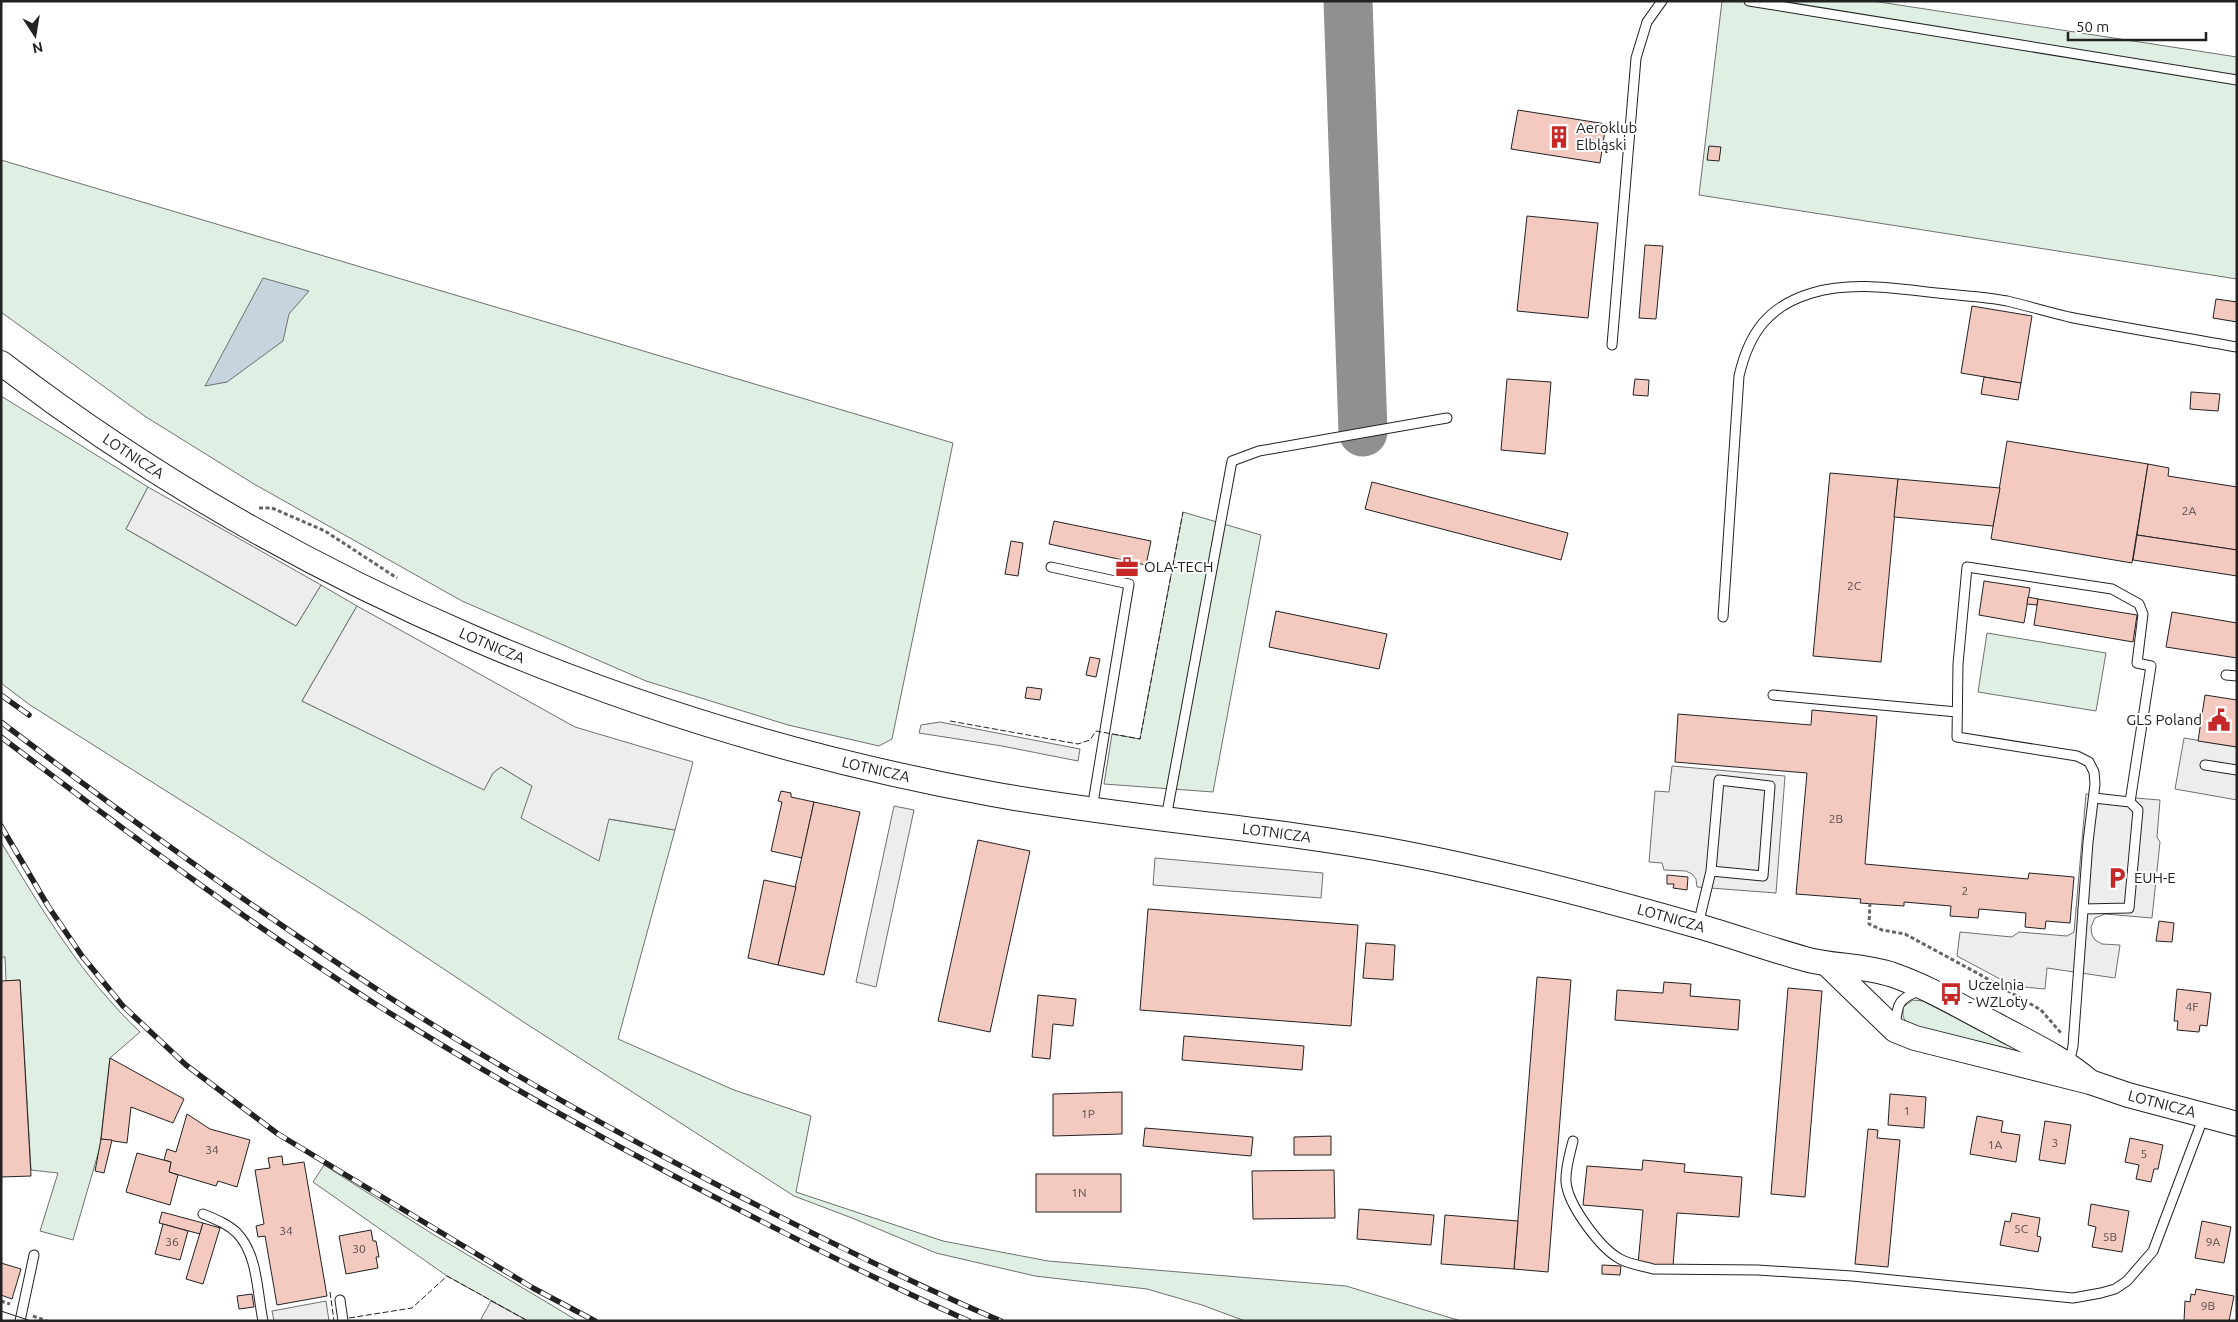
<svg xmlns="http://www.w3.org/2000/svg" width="2238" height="1322" font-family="Ubuntu,sans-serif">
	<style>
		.green { fill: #e0efe3; stroke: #6f6f6f }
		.parking { fill: #ededed; stroke: #6f6f6f }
		.water { fill: #c7d3dd; stroke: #6f6f6f }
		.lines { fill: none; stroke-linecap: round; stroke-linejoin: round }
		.taxiway { stroke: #909090; stroke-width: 49 }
		.building { fill: #f3c9c0; stroke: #222 }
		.lane-casing { stroke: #222; stroke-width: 11 }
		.secondary-casing { stroke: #222; stroke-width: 26 }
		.path { stroke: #646464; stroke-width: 3; stroke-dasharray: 4 2.5; stroke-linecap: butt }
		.lane { stroke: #fff; stroke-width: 9 }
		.secondary { stroke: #fff; stroke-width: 24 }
		.tram { stroke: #222; stroke-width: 1 }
		.rail-casing { stroke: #222; stroke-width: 5.5 }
		.rail { stroke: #fff; stroke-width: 4; stroke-dasharray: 11; stroke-linecap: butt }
		.fence { stroke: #222; stroke-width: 1; stroke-dasharray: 6 2.5; stroke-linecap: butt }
		.labels { text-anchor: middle; stroke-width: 4; stroke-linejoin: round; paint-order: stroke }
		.number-label { font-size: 12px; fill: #564c4a }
		.poi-label { font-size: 15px; fill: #222; stroke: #fff; text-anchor: start }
		.street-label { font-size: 15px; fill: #222; stroke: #fff }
	</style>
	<rect width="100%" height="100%" fill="#fff"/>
	<g class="green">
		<polygon points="1722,1 1873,1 2237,57 2237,279 1699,195"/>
		<polygon points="1,160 953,443 892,739 879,746 788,725 646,681 462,601 254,484 146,417 1,312"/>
		<polygon points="1,396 148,487 126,529 296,626 321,585 357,606 302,701 484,789 493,773 501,767 532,786 599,860 608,819 675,830 618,1039 734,1090 811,1116 796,1192 943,1241 1048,1261 1346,1286 1461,1321 1245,1321 1202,1305 1147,1289 1035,1276 936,1253 852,1218 794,1196 522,1021 364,916 30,705 1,683"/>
		<polygon points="1183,512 1261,535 1213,792 1104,784 1112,734 1140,739"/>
		<polygon points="1987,633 2106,653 2096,711 1978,692"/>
		<path d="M1,842c41,68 81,135 139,190l-30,26 -10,89 -27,93 -33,-9 18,-58 -27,-3 -11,-190 -14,1 -1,-24h-4z"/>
		<polygon points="1913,1000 1923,1001 2027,1055 1907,1025 1903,1016 1903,1007"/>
		<polygon points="324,1165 431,1233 578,1321 528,1321 447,1276 313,1182"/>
	</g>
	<g class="parking">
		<polygon points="148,487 321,585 296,626 126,529"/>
		<polygon points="357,606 575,727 693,762 675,830 609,819 599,861 521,818 532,786 501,767 493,773 484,790 302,701"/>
		<polygon points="940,722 1080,749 1078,761 1002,746 919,733 921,725"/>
		<polygon points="2184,738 2237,747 2237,800 2175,789"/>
		<polygon points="1672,766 1785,776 1776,893 1697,887 1696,879 1692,874 1686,871 1664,870 1662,863 1649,862 1655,791 1669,792"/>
		<polygon points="2086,794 2160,800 2157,837 2160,842 2152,918 2105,914 2095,918 2091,927 2092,935 2095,940 2102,944 2120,945 2115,978 2047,968 2045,989 2013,986 1957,956 1960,932 2012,937 2019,932 2067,936 2074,932"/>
		<polygon points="894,806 914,810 876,987 856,982"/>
		<polygon points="1155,858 1323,873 1321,898 1153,885"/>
		<polygon points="326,1301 329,1321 274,1321 272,1311"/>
		<polygon points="491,1301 528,1321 484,1321 481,1319"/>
	</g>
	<polygon class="water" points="263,278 309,291 289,314 283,341 227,382 205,386"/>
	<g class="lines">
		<polyline class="taxiway" points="1348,1 1363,432"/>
	</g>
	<g class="building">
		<polygon points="1518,110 1606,124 1600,163 1511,149"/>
		<polygon points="1709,146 1721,147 1719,161 1707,160"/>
		<polygon points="1527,216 1598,223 1588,318 1517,311"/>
		<polygon points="1645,245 1663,246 1656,319 1639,318"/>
		<polygon points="2216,299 2237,302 2237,322 2213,318"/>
		<polygon points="1972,306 2032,316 2021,383 1961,373"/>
		<polygon points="1984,377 2021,383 2018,400 1981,394"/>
		<polygon points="1507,379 1551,382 1545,454 1501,450"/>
		<polygon points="1635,379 1649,380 1648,396 1633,395"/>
		<polygon points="2191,392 2220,394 2218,411 2190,409"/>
		<polygon points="2007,441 2148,464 2132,563 1991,539"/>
		<polygon points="2148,464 2169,468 2168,476 2237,487 2237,550 2137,535"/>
		<polygon points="1830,473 1898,479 1881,662 1813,656"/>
		<polygon points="1898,479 2000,488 1993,526 1894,517"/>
		<polygon points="1372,482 1568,533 1561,560 1365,509"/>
		<polygon points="1054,521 1151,541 1146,565 1049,544"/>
		<polygon points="2137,535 2237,550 2237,576 2133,560"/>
		<polygon points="1011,541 1023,543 1018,576 1005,574"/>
		<polygon points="1984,581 2030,588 2024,623 1979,615"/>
		<polygon points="2028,597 2038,599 2037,605 2027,604"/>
		<polygon points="2038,599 2137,615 2133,642 2034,625"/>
		<polygon points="1276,611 1387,634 1379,669 1269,647"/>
		<polygon points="2172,612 2237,623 2237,658 2166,647"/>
		<polygon points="1090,657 1100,659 1096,677 1086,675"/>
		<polygon points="1027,687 1042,689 1040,700 1025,698"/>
		<polygon points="2205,695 2237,700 2237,747 2198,741"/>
		<polygon points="1812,710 1877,716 1865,864 2028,879 2029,873 2074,877 2070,923 2046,921 2045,929 2025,927 2026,913 1979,909 1978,918 1950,916 1951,906 1904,902 1904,906 1860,903 1861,899 1796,894 1807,773 1675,762 1678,714 1811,725"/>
		<polygon points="781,791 791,793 791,797 814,802 802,858 771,851 782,802 778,801"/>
		<polygon points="814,802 860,812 824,975 778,965"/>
		<polygon points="978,840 1030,851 990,1032 938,1021"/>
		<polygon points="1667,875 1688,877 1687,890 1673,888 1674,884 1667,884"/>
		<polygon points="764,880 796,887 778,965 748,958"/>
		<polygon points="1148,909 1358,925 1351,1026 1140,1010"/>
		<polygon points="2159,921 2174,923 2172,942 2156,941"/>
		<polygon points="1366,943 1395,945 1393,980 1363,978"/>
		<polygon points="1537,977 1571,980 1548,1272 1514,1269"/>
		<polygon points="20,980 31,1176 1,1177 1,981"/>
		<polygon points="1664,982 1691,984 1690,996 1740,1000 1738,1030 1615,1020 1617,990 1663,993"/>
		<polygon points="1788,988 1822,991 1805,1197 1771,1194"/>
		<polygon points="2177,989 2211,993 2207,1026 2200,1025 2199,1032 2177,1030 2178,1021 2174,1021"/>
		<polygon points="1038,995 1076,999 1073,1026 1053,1024 1050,1059 1032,1057"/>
		<polygon points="1184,1036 1304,1046 1302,1070 1182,1060"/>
		<polygon points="110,1058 184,1099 173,1123 131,1107 127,1143 101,1139"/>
		<polygon points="1122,1092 1122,1134 1053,1136 1053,1094"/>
		<polygon points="1890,1094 1926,1097 1924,1128 1888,1125"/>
		<polygon points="187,1114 210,1129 250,1140 237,1187 218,1181 216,1186 169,1172 171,1162 164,1160 167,1149 176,1152"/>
		<polygon points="1977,1116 2003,1121 2001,1132 2020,1135 2016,1162 1970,1154"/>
		<polygon points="2045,1121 2071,1125 2065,1164 2039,1160"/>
		<polygon points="1145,1128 1253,1137 1251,1156 1143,1146"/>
		<polygon points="1868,1129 1878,1130 1877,1138 1900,1140 1888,1267 1855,1264"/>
		<polygon points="1331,1136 1331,1155 1294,1155 1294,1137"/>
		<polygon points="2130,1138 2163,1145 2158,1169 2154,1169 2151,1182 2136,1179 2139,1165 2125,1162"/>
		<polygon points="101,1139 112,1140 104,1173 95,1171"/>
		<polygon points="137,1153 171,1162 169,1172 178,1175 170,1205 126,1192"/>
		<polygon points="282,1156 283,1165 304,1162 327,1296 277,1305 265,1236 258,1237 256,1226 264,1224 255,1170 270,1168 268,1158"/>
		<polygon points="1643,1160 1685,1164 1684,1172 1742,1177 1739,1217 1677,1213 1673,1266 1638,1264 1643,1210 1583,1205 1587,1166 1642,1170"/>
		<polygon points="1334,1170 1335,1218 1253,1219 1252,1171"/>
		<rect x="1036" y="1174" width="85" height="38"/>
		<polygon points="2091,1204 2129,1211 2122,1252 2092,1247 2096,1227 2088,1225"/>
		<polygon points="1359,1209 1434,1215 1431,1245 1357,1239"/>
		<polygon points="162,1212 203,1223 200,1234 159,1223"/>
		<polygon points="2012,1213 2040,1218 2037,1236 2041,1237 2038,1252 2000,1245 2005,1221 2010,1222"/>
		<polygon points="1445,1215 1518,1221 1514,1269 1441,1264"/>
		<polygon points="2202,1221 2231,1227 2224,1263 2195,1258"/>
		<polygon points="203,1223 220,1228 203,1284 186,1279"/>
		<polygon points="163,1224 188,1231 180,1260 155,1254"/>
		<polygon points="371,1230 373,1241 376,1241 379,1257 376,1257 378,1268 346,1274 339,1236"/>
		<polygon points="1,1263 21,1269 12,1299 1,1295"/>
		<polygon points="1602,1265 1621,1266 1620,1275 1602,1274"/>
		<polygon points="2196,1289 2234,1296 2229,1321 2184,1321 2185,1301 2190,1302 2191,1294 2195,1295"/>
		<polygon points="252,1294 254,1307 239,1309 237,1296"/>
	</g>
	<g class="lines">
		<defs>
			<g id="lane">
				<polyline points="1749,1 2237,80"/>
				<polyline points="1612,345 1636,58 1647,22 1662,1"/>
				<polyline points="1051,567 1129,584 1092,809"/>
				<path d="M1723,617l16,-241c10,-43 29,-70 73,-83 43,-13 91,-3 135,1 20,2 41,3 60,7 21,5 41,11 62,16 56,11 112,20 168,30"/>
				<polyline points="2226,675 2237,676"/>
				<polyline points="1773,695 1957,712"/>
				<polyline points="2205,765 2237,770"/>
				<polyline points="1166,818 1232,461 1259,451 1447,418"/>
				<polyline points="2083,909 2129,908 2138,810 2130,802 2094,798"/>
				<polyline points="1698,925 1711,871 1719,780 1770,786 1763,876 1711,871"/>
				<path d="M1895,1027c3,-24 2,-27 25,-37"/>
				<polyline points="2069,1064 2073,1046 2088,842 2095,784 2094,772 2089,762 2077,756 1957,737 1958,664 1967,567 2112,589 2139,604 2143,614 2137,663 2151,666 2130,802"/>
				<path d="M1573,1141c-3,12 -8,28 -7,41 2,23 34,66 54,77 9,5 22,7 33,10l105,1 94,6 221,22 28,-5 14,-4 12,-8 26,-30 51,-135"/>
				<path d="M203,1214c12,5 25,10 34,19 21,22 20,59 26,88"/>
				<polyline points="340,1300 343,1321"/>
				<polyline points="20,1321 34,1255"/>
			</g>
			<g id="secondary">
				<path id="s1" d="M1,363c288,221 635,366 991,431 136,25 275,33 411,59 99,19 197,45 295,73 35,10 71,23 107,33 29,8 59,6 88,16 35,12 68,32 101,49 33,18 67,33 96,58"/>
				<path id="s2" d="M1827,964l68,66 20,8 175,44 38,13 109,29"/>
			</g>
		</defs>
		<use href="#lane" class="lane-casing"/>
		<use href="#secondary" class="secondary-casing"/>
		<g class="path">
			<polyline points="259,508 272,508 325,531 397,578"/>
			<polyline points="1870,903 1869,924 1882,930 1905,934 1979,974 2041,1010 2061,1033"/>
			<polyline points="1,1301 10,1304"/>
			<polyline points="33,1316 47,1321"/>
		</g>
		<use href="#lane" class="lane"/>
		<use href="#secondary" class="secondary"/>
		<g class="tram">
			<polyline points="1,1311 31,1321"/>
			<polyline points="1,1320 5,1321"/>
		</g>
		<defs>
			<g id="rail">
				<polyline points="1,695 29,715"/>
				<path d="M1,722c125,95 252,186 383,272 112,72 229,137 347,198 88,45 178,90 270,129"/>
				<path d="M1,737c123,93 246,185 376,268 114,72 232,138 351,199 79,41 160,81 241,117"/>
				<polyline points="1,826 48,906 82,956 123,1006 186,1065 278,1134 533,1288 595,1321"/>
			</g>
		</defs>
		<use href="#rail" class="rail-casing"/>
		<use href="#rail" class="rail"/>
		<g class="fence">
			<polyline points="950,721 1078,744 1090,740 1096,731 1140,739 1183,512"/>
			<polyline points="330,1292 334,1321"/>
			<polyline points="349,1318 412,1308 447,1276 528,1321"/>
		</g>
	</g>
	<defs>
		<symbol id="building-bare" viewBox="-9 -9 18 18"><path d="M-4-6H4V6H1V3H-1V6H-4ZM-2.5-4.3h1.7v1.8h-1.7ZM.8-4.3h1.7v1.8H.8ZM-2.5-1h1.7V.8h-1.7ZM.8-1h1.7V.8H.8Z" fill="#c62828" stroke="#fff" stroke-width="2.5" paint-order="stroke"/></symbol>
		<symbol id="office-bare" viewBox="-9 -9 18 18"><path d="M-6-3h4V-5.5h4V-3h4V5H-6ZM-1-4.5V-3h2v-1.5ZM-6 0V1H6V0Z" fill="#c62828" stroke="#fff" stroke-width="2.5" paint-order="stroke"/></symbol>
		<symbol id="civic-bare" viewBox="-9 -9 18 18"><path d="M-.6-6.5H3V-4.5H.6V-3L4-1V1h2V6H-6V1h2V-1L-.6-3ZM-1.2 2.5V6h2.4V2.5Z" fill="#c62828" stroke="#fff" stroke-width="2.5" paint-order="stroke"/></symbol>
		<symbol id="parking-bare" viewBox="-9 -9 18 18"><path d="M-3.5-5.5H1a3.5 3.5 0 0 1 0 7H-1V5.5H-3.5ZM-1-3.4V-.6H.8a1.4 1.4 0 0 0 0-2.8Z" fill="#c62828" stroke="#fff" stroke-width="2.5" paint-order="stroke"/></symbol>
		<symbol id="bus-bare" viewBox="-9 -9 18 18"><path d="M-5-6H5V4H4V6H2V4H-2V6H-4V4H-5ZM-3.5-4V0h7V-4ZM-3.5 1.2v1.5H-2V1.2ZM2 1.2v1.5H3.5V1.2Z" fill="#c62828" stroke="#fff" stroke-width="2.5" paint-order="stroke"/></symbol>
	</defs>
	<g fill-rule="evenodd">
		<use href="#building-bare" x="1543" y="121" width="32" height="32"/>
		<use href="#office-bare" x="1111" y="551" width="32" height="32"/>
		<use href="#civic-bare" x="2203" y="704" width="32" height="32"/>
		<use href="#parking-bare" x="2101" y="862" width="32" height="32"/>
		<use href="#bus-bare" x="1935" y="978" width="32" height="32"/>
	</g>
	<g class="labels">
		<g class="number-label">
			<text x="2189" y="515">2A</text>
			<text x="1854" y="590">2C</text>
			<text x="1836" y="823">2B</text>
			<text x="1965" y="895">2</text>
			<text x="2192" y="1011">4F</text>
			<text x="1907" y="1115">1</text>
			<text x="1088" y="1118">1P</text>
			<text x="2055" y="1147">3</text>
			<text x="1995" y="1149">1A</text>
			<text x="212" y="1154">34</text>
			<text x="2144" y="1158">5</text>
			<text x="1079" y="1197">1N</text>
			<text x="2021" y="1233">5C</text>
			<text x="286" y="1235">34</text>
			<text x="2110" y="1241">5B</text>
			<text x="172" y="1246">36</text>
			<text x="2213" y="1246">9A</text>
			<text x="359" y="1253">30</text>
			<text x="2208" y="1310">9B</text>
		</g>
		<g class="poi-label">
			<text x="1576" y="133">Aeroklub<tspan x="1576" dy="17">Elbląski</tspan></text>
			<text x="1144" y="572">OLA-TECH</text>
			<text x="2202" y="725" text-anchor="end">GLS Poland</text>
			<text x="2134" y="883">EUH-E</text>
			<text x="1968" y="990">Uczelnia<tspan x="1968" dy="17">- WZLoty</tspan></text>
		</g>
		<g class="street-label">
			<text dy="5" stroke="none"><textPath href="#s1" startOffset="162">LOTNICZA</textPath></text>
			<text dy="5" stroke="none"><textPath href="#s1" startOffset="568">LOTNICZA</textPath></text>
			<text dy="5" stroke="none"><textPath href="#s1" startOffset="972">LOTNICZA</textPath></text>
			<text dy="5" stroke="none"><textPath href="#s1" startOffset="1378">LOTNICZA</textPath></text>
			<text dy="5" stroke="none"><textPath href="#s1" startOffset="1782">LOTNICZA</textPath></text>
			<text dy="5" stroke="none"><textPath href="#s2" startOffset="372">LOTNICZA</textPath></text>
		</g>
	</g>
	<rect width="2238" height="1322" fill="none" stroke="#222222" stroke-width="5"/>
	<g transform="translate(35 35) rotate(168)" stroke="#ffffff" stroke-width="4" paint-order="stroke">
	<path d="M0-4L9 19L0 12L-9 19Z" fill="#222222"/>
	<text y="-8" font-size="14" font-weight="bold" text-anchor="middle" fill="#222222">N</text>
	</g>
	<path d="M2068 32v8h138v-8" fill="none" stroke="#222222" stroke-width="2.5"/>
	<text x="2076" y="32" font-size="15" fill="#222222" stroke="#ffffff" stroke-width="4" paint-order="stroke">50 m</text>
</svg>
